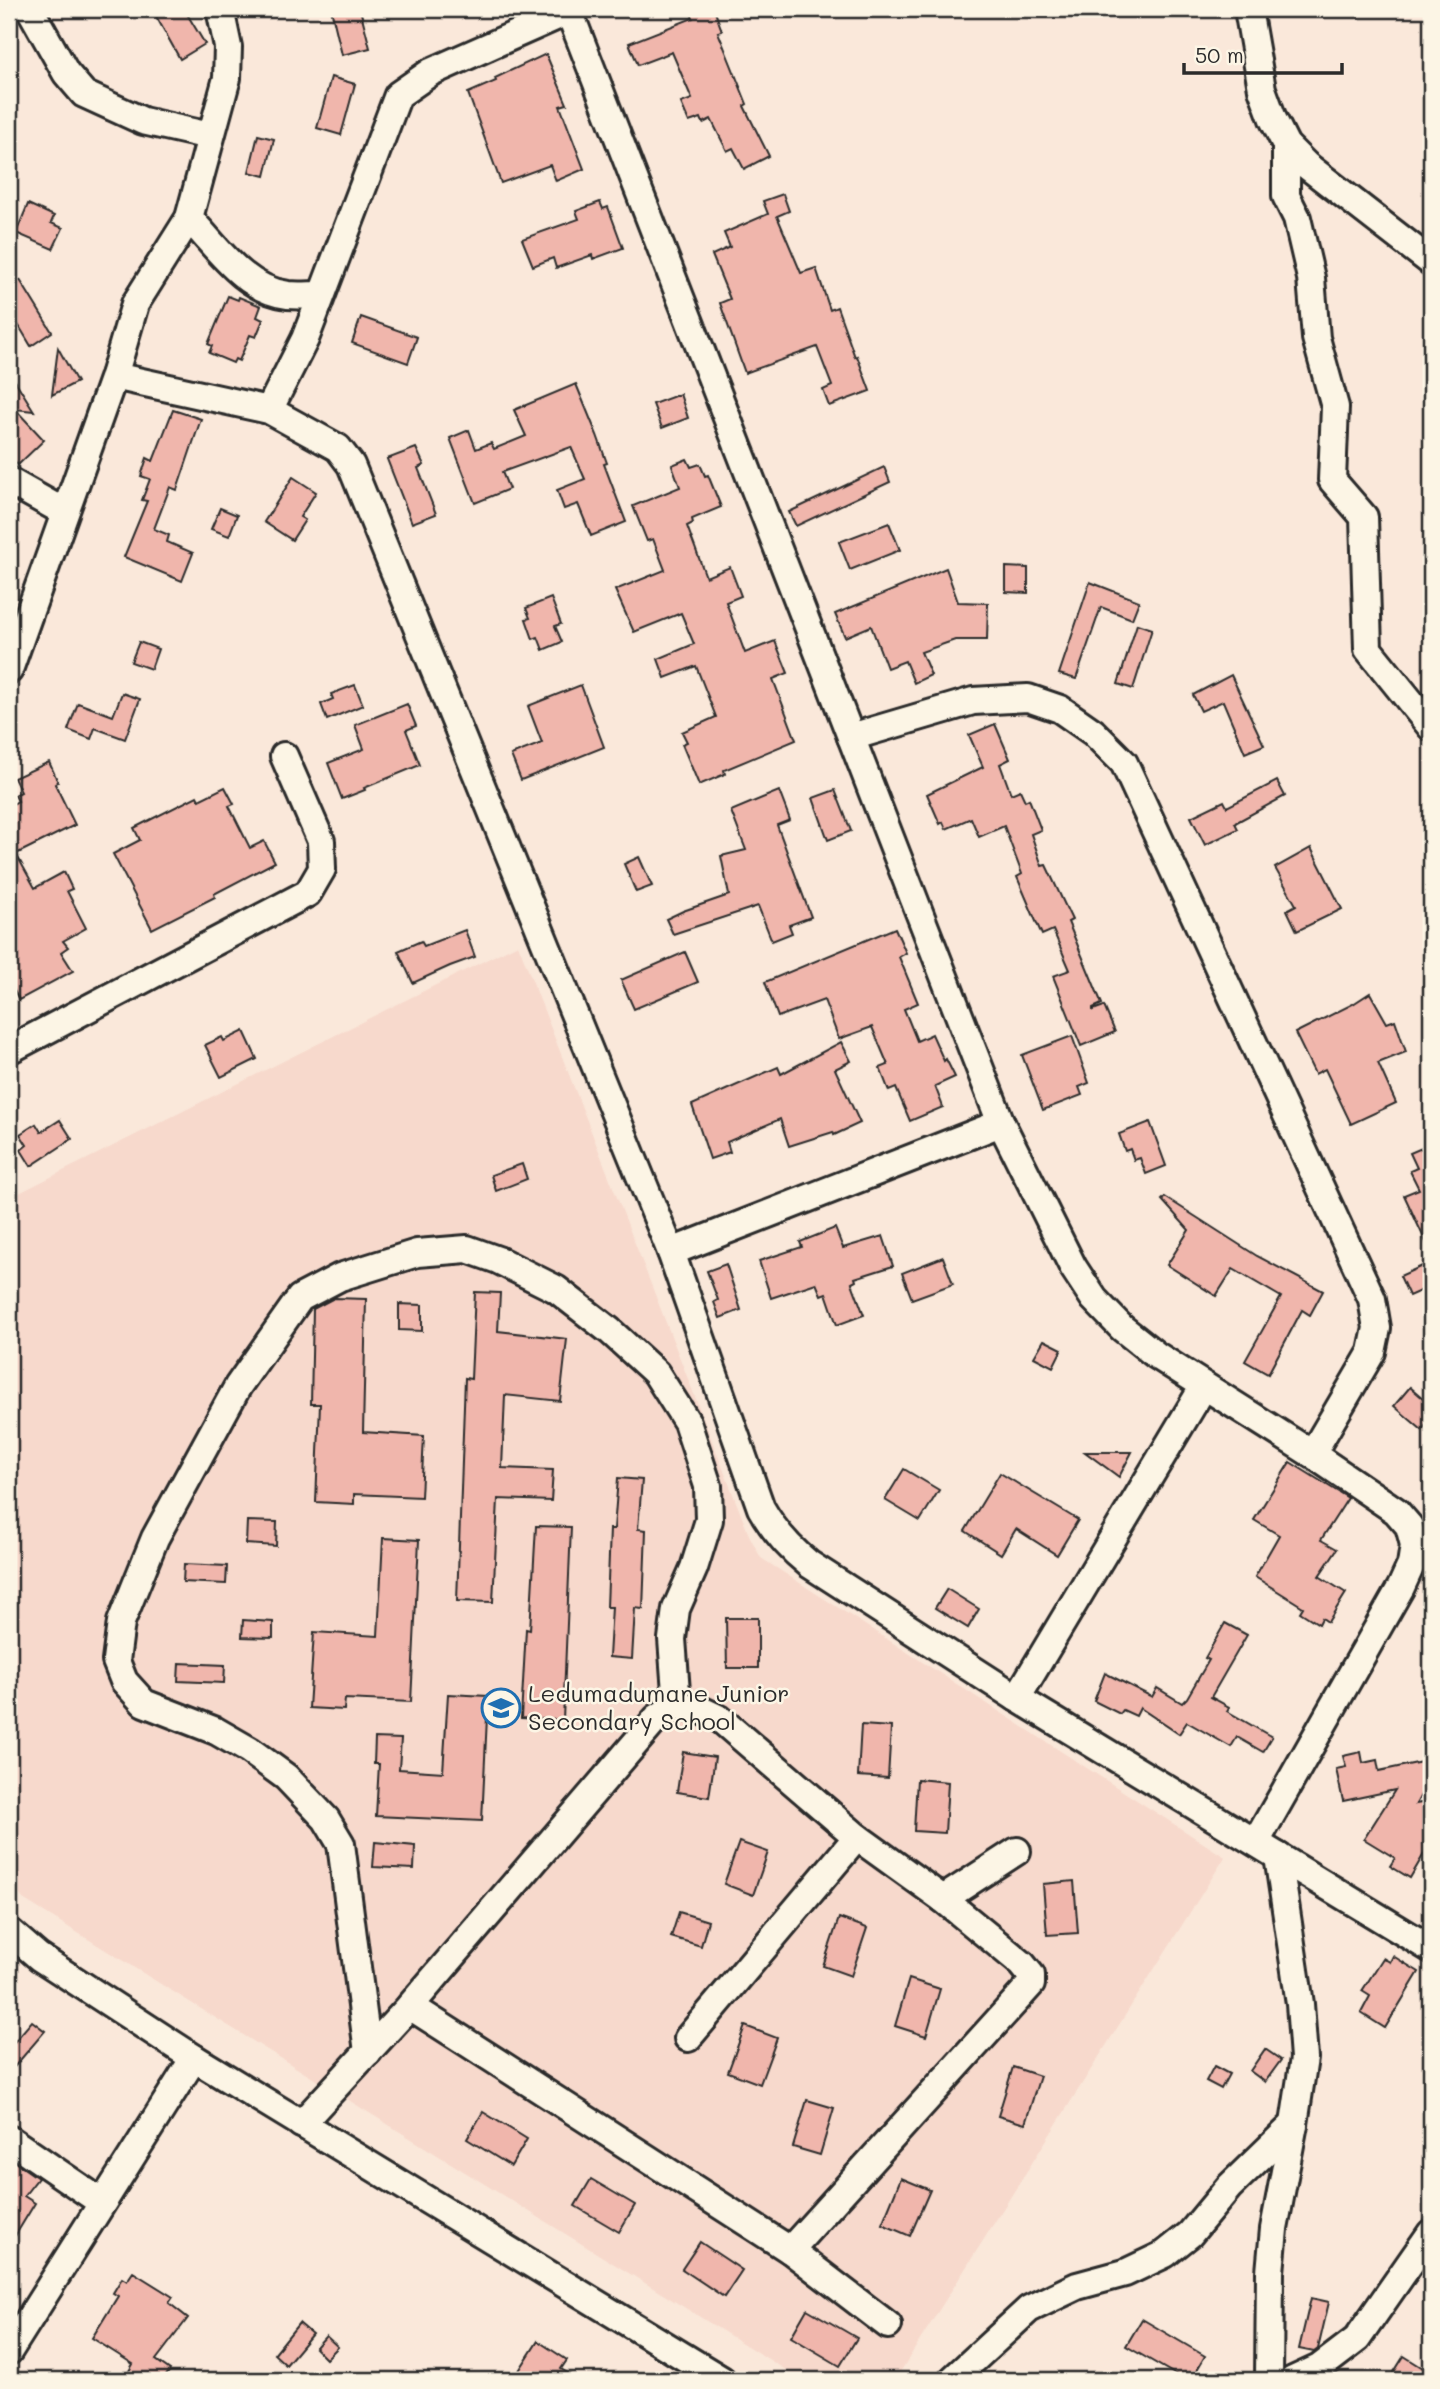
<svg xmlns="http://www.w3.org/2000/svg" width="1440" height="2389" font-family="Mali,sans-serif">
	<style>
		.built { fill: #f7d9cc }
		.building { fill: #f0b6ac; stroke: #2b2b2b; stroke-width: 2 }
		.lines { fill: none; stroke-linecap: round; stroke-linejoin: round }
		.minor-casing { stroke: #2b2b2b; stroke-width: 32 }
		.minor { stroke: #fcf5e5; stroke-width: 26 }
		.labels { text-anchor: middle; stroke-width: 5; stroke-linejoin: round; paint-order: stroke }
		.poi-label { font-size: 24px; fill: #2b2b2b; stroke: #fcf5e5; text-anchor: start }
	</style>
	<rect width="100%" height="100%" fill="#fae8da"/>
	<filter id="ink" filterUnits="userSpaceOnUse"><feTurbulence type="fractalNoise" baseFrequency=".0143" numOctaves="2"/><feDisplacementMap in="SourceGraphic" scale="14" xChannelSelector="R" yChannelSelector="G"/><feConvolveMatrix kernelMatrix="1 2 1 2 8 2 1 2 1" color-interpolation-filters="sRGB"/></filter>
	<g filter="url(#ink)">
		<polygon class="built" points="518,944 749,1535 761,1558 1225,1857 895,2380 802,2380 23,1899 9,1879 9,1198"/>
		<g class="building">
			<polygon points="152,9 184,9 205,44 180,59"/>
			<polygon points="331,9 360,9 370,48 342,55"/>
			<polygon points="690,9 714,9 722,31 718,32 747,104 744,106 769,156 744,169 733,148 727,151 711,119 703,123 701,118 689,122 681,103 692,99 672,52 638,65 629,43 693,18"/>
			<polygon points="546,54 567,104 560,106 584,169 556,181 550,165 501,183 468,93 496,81 495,78"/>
			<polygon points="331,77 355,84 341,135 317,128"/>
			<polygon points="258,135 274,139 265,176 249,172"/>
			<polygon points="783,194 789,211 777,216 801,273 816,268 830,310 837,307 855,357 857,356 870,391 829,406 823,390 832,386 817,347 745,373 720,303 730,299 712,255 730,247 724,233 768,214 763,201"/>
			<polygon points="600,202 603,209 608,207 623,248 593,259 592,255 556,268 553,258 533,266 522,239 579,219 576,211"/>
			<polygon points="28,204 54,216 51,223 63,228 53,249 16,233"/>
			<polygon points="20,280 52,332 31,346 16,321 9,325 9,287"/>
			<polygon points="228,296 238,300 239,297 261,306 257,317 263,320 256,337 250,335 239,361 235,359 233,363 209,353 212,346 208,344"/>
			<polygon points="361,317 417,337 408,363 352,343"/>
			<polygon points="58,348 77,382 52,395"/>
			<polygon points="9,371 34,411 15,409 44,440 18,465 9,455"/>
			<polygon points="576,384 597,435 607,463 604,464 626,522 591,536 578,504 564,509 557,490 585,479 571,447 502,472 509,489 475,503 450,438 469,430 476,449 491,443 494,449 526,436 514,410"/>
			<polygon points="680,394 688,418 662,428 653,404"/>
			<polygon points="173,410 201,419 177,490 170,487 154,529 169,535 167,542 193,553 182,581 124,557 147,501 142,500 150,479 141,476 147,458 153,461"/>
			<polygon points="416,448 424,465 418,468 436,514 412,523 387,459"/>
			<polygon points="687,459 691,467 700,464 705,476 708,475 721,507 692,519 693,523 687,526 706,577 730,567 741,596 726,602 745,653 775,641 788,673 773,679 796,740 724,770 725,774 699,785 682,744 687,742 682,732 716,717 696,666 665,678 658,659 694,644 681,613 634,632 615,590 665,570 653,539 647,541 633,506 680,487 672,465"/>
			<polygon points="884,467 890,482 796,526 789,512"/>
			<polygon points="293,477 316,492 300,517 305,520 292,540 264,522"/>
			<polygon points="220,508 237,515 229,536 211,529"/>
			<polygon points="889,523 900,550 850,570 839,542"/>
			<polygon points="1006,567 1028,568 1028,593 1006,592"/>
			<polygon points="946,568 958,602 988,603 987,640 955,640 921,652 931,675 914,683 905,661 887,668 871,626 845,637 835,614"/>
			<polygon points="1090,582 1139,601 1132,619 1101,607 1076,679 1059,674"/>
			<polygon points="551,598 561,624 555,626 562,642 543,650 538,637 533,639 526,619 530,618 526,608"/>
			<polygon points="1137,624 1152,629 1133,689 1118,684"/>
			<polygon points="139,642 158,649 151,669 131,662"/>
			<polygon points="1231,675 1264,745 1245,753 1223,701 1201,711 1193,695"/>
			<polygon points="355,685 363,705 327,720 321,704 333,699 331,694"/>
			<polygon points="581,685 604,747 521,780 511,755 542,743 528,706"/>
			<polygon points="122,693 140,699 125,739 95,728 91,739 68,730 78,703 113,716"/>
			<polygon points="407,704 416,726 406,730 420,765 364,788 365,790 342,799 328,763 364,749 355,725"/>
			<polygon points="995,724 1010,759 1000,764 1011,794 1020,790 1025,801 1029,799 1041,830 1031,834 1042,866 1046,865 1072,920 1068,922 1102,1004 1093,1008 1093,1010 1104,1006 1115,1032 1081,1046 1053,976 1070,970 1053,930 1042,935 1038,926 1017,877 1022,874 1004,826 979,837 971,818 946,829 943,822 940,824 927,794 983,767 969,735"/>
			<polygon points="49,762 58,782 55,784 75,825 16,854 35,888 64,872 72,889 67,891 86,928 63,941 68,947 61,952 73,971 19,1000 9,981 9,806 18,801 15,795 21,792 14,778"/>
			<polygon points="1277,781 1285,796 1235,823 1238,829 1205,845 1191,817 1224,801 1227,807"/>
			<polygon points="225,787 234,804 229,806 250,848 264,841 275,862 214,894 215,897 152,929 113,854 140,840 134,828 197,796 199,800"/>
			<polygon points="835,790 851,831 828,840 813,798"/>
			<polygon points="779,791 790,820 777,825 811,917 789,925 792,933 772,941 758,906 673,934 666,919 683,911 729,895 721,856 746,850 731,811"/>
			<polygon points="1311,848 1342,909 1297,931 1287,910 1296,905 1275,868"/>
			<polygon points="639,857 652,886 636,892 624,864"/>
			<polygon points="895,928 906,953 899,957 918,1003 904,1009 917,1041 932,1034 944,1061 946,1059 955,1077 935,1086 943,1107 910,1121 896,1088 889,1091 880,1068 888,1065 872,1027 839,1039 824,1000 778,1017 765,982"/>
			<polygon points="465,930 475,957 450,966 413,983 398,951 421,941 424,946"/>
			<polygon points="685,952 698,982 634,1009 621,980"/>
			<polygon points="1370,993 1387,1023 1395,1020 1406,1052 1378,1063 1396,1103 1351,1124 1325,1069 1315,1074 1295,1033 1353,1004"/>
			<polygon points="244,1031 257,1059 221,1077 205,1045 222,1037 224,1041"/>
			<polygon points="1072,1036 1089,1083 1079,1087 1082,1095 1043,1110 1022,1055"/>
			<polygon points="841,1042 851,1061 835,1069 860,1123 834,1135 833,1132 789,1146 780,1119 727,1142 730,1152 710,1159 692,1105 778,1067 781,1074"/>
			<polygon points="60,1120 72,1139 31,1166 21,1150 27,1145 20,1134 36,1124 41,1132"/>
			<polygon points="1150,1122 1166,1166 1146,1174 1140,1158 1134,1160 1130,1149 1125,1151 1119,1134"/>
			<polygon points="1431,1144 1431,1253 1404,1195 1419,1189 1410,1171 1417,1168 1410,1153"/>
			<polygon points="522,1164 527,1179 496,1191 491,1175"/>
			<polygon points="1165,1197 1257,1256 1323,1291 1310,1315 1302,1310 1268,1374 1245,1361 1281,1297 1233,1269 1216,1296 1167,1265 1189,1230 1162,1200"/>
			<polygon points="835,1228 843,1248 883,1236 893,1266 855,1278 856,1281 852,1283 864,1315 837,1325 826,1293 821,1295 816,1283 771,1298 759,1261 802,1247 800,1242"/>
			<polygon points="943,1257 953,1284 912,1299 902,1273"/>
			<polygon points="1431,1262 1431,1286 1409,1296 1400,1276"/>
			<polygon points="726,1264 741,1310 720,1318 714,1302 718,1300 707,1271"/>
			<polygon points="475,1292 500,1293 498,1331 567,1339 560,1401 505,1395 502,1468 553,1470 551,1501 498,1499 493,1602 457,1601 465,1378 471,1379"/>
			<polygon points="334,1298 366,1299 363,1432 424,1436 421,1497 354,1494 354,1504 316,1502 320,1404 311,1404 313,1309"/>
			<polygon points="399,1304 422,1305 422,1331 399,1330"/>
			<polygon points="1044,1340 1062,1349 1053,1367 1034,1357"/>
			<polygon points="1410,1387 1431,1405 1431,1418 1422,1430 1394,1406"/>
			<polygon points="1085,1452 1132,1452 1119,1477"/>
			<polygon points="1290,1462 1348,1498 1321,1540 1337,1549 1319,1576 1346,1593 1328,1622 1322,1618 1319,1624 1300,1612 1303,1607 1255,1577 1279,1535 1254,1520"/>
			<polygon points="904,1469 939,1490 920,1521 885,1500"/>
			<polygon points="1000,1473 1078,1520 1057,1555 1016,1529 1001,1554 965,1531"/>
			<polygon points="618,1478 642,1480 638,1529 646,1530 643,1609 635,1608 632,1659 609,1657 612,1607 607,1607 610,1529 614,1529"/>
			<polygon points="247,1521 277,1522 276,1546 246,1544"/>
			<polygon points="536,1526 571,1527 563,1720 521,1718 526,1629 530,1630"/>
			<polygon points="383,1538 419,1540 411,1702 345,1699 344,1710 309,1708 314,1632 378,1636"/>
			<polygon points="184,1564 227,1566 226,1584 183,1582"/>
			<polygon points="947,1589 979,1609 968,1628 935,1608"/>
			<polygon points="726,1618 758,1618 758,1668 727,1668"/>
			<polygon points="243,1620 273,1622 273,1638 242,1637"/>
			<polygon points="1225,1623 1247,1635 1211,1697 1229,1707 1227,1711 1272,1737 1263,1752 1237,1737 1231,1747 1187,1722 1179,1734 1140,1708 1136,1716 1123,1710 1120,1714 1094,1701 1105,1673 1152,1697 1157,1688 1182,1703 1187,1698 1209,1660 1205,1658"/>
			<polygon points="179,1663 225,1665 224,1683 178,1681"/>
			<polygon points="448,1694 488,1696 482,1821 376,1816 379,1764 374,1764 375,1738 401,1739 399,1769 443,1772"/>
			<polygon points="861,1725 891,1727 888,1778 858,1776"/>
			<polygon points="683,1752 715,1757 709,1797 677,1792"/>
			<polygon points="1361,1752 1363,1763 1377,1760 1379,1771 1431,1760 1431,1777 1416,1804 1431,1801 1431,1842 1410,1878 1390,1866 1395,1858 1364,1839 1395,1790 1343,1801 1336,1769 1346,1767 1343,1756"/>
			<polygon points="917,1779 948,1782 945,1833 914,1831"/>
			<polygon points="375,1842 415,1846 414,1869 373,1867"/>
			<polygon points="739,1842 768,1852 753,1895 724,1884"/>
			<polygon points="1074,1881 1078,1933 1047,1935 1043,1884"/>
			<polygon points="679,1912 708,1921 701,1946 671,1937"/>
			<polygon points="839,1918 867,1928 851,1976 823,1966"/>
			<polygon points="1393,1956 1419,1972 1385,2028 1361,2013 1370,1996 1362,1991 1383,1958 1390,1962"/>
			<polygon points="909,1979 940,1989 926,2036 895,2026"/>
			<polygon points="32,2021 45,2031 9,2073 9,2048"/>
			<polygon points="745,2026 777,2038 760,2084 728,2072"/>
			<polygon points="1265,2049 1281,2060 1265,2082 1250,2071"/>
			<polygon points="1214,2066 1229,2074 1221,2089 1206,2081"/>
			<polygon points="1013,2067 1040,2076 1025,2124 998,2116"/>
			<polygon points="807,2100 834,2108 820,2155 793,2147"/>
			<polygon points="483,2112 527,2139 511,2166 467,2139"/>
			<polygon points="9,2158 38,2178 24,2196 35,2203 9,2246"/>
			<polygon points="901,2178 930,2190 910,2236 882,2224"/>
			<polygon points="591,2179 635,2205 619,2232 575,2206"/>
			<polygon points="700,2242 742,2270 724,2297 682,2269"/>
			<polygon points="133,2272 173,2297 169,2303 188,2318 156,2360 170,2370 163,2380 124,2380 133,2364 92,2338 118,2296 113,2293 122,2278 127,2281"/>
			<polygon points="1311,2298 1329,2302 1318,2349 1314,2352 1299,2349"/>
			<polygon points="807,2309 857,2338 840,2366 791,2337"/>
			<polygon points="1142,2319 1205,2356 1191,2380 1185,2380 1126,2346"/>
			<polygon points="299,2323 312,2334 286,2365 274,2354"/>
			<polygon points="326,2336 338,2347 326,2359 315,2348"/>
			<polygon points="538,2341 567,2360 561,2369 579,2380 513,2380"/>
			<polygon points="1404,2356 1431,2373 1431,2380 1389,2380"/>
		</g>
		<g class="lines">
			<defs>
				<g id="minor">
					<polyline points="30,9 66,73 84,94 143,121 210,136"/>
					<polyline points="1248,9 1262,89 1273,119 1286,145 1306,165 1431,262"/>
					<polyline points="569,11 1001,1123 1073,1267 1094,1299 1122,1328 1156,1355 1312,1454 1396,1511 1409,1526 1414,1545 1411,1565 1401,1587 1256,1842"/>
					<polyline points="1286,145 1286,196 1297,218 1311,278 1316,338 1335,407 1332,480 1364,517 1368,649 1431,727"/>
					<path d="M189,218c28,29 55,72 99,77 11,1 22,0 33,0"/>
					<path d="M114,376l155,34 69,38 13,17 320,787 90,256c13,23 27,39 48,56l208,134 414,251"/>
					<polyline points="269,410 305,339 398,95 431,72 573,9"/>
					<polyline points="9,481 64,512"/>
					<polyline points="9,670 114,376 135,304 189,218 227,78 228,47 220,9"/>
					<polyline points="851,737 973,701 1028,698 1060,709 1093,732 1124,763 1372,1299 1377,1328 1372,1352 1312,1454"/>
					<polyline points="9,1050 308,893 322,869 321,841 284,756"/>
					<polyline points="671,1252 1001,1123"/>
					<polyline points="1017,1698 1204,1386"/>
					<polyline points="943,1899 1017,1851"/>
					<polyline points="9,1931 39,1957 194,2058 722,2380"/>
					<polyline points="410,2006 790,2250 888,2325"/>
					<polyline points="688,2038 857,1837"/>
					<polyline points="368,2052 341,1844 326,1819 286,1777 249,1750 216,1731 144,1703 124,1681 116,1661 121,1622 155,1538 238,1386 300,1298 340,1277 417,1253 467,1249 498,1260 556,1289 610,1331 656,1373 687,1422 708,1486 709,1520 694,1568 676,1609 672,1639 677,1705"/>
					<polyline points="301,2124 410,2006 657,1718 677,1705 701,1710 720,1719 857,1837 943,1899 1022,1964 1031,1975 1031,1984 790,2250"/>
					<polyline points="9,2139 101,2202"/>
					<polyline points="9,2351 194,2058"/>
					<polyline points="952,2380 1029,2309 1077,2286 1125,2273 1165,2254 1190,2234 1229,2187 1294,2124"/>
					<polyline points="1269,2380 1270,2272 1274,2229 1294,2124 1304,2058 1300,2004 1278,1856"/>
					<polyline points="1293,2380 1319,2368 1357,2339 1431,2233"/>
				</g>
			</defs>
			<use href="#minor" class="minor-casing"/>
			<use href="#minor" class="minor"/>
		</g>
	</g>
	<defs>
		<symbol id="school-ring" viewBox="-11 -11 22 22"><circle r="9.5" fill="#fcf5e5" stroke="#1f6fb2" stroke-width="1.5"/><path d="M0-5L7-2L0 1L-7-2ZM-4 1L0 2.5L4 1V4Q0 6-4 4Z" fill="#1f6fb2"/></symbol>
	</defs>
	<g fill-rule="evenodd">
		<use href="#school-ring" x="479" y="1686" width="44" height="44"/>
	</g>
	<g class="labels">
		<g class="poi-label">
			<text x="528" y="1702">Ledumadumane Junior<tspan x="528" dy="28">Secondary School</tspan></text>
		</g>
	</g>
	<rect width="1440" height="2389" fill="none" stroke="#fcf5e5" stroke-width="35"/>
	<rect x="18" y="18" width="1405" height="2354" fill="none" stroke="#2b2b2b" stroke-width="2.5" filter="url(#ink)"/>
	<path d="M1184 63v10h158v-10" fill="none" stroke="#2b2b2b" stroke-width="3.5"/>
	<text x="1195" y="63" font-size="21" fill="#2b2b2b" stroke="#fcf5e5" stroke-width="5" paint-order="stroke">50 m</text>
</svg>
